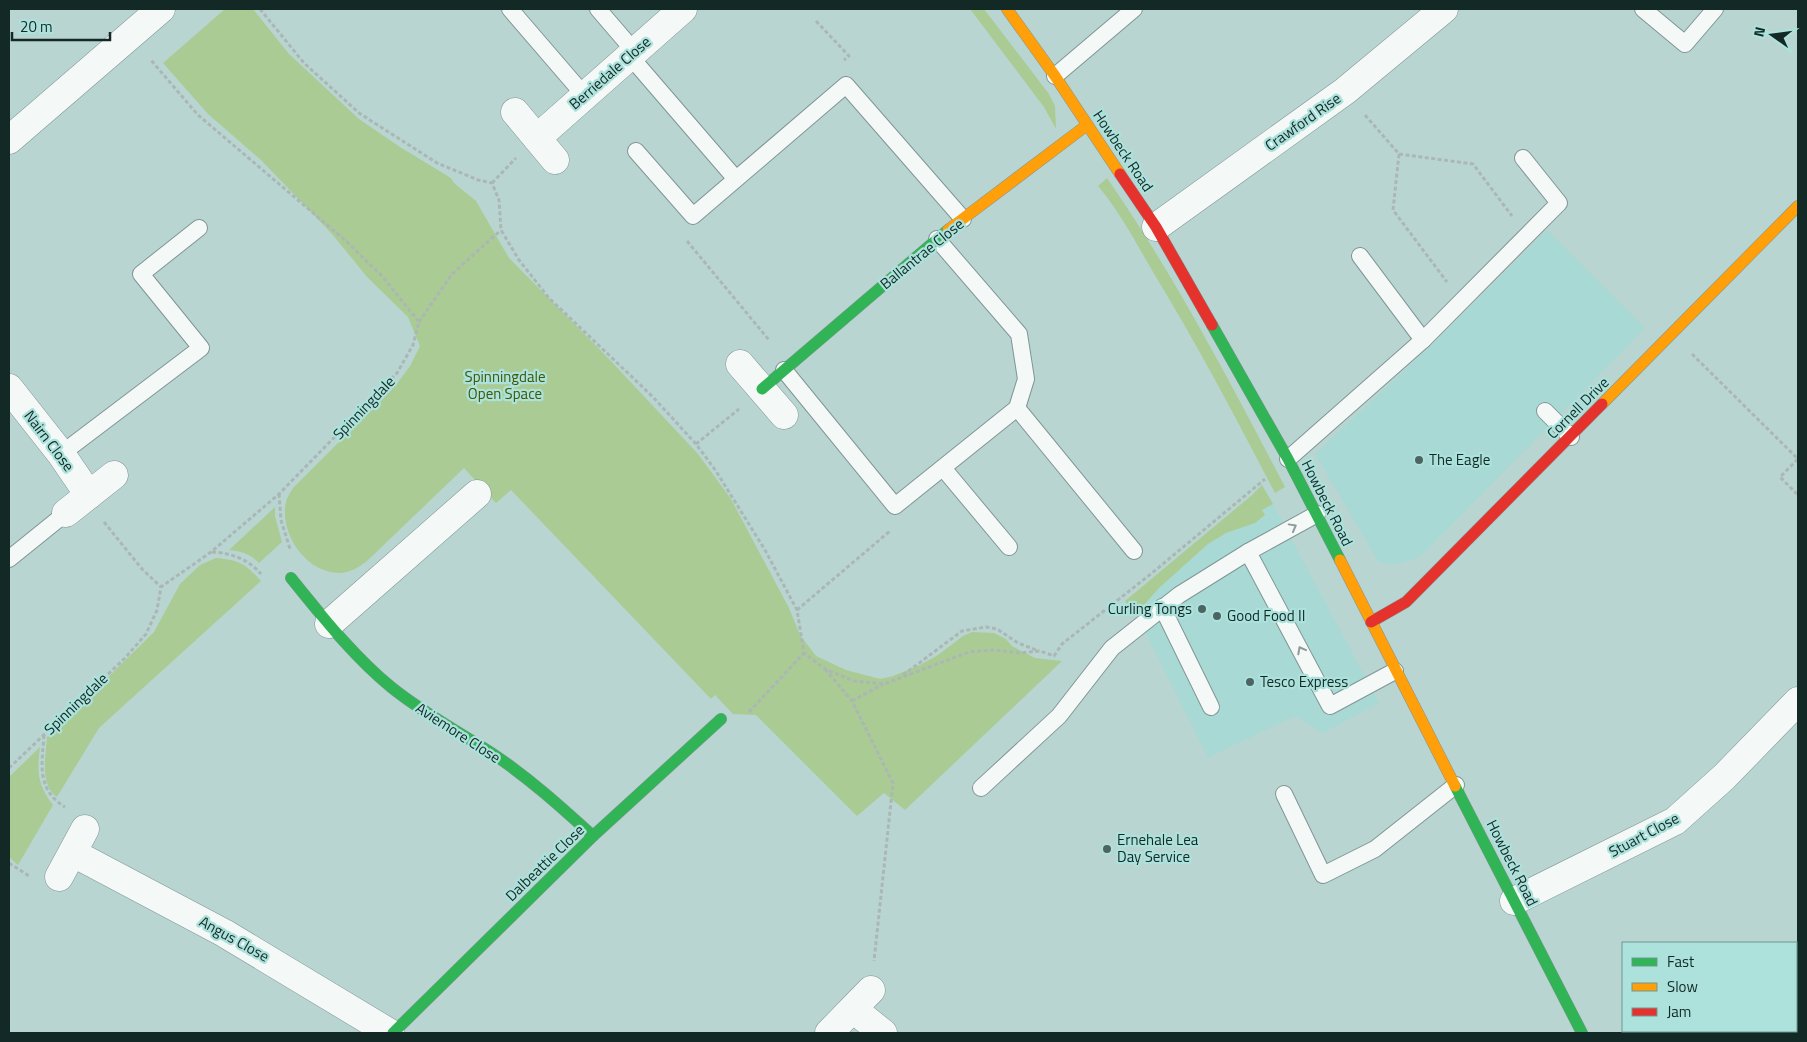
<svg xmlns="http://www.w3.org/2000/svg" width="1807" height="1042" font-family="'Titillium Web',sans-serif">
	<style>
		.built { fill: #a9d9d4 }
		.green { fill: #aacb94 }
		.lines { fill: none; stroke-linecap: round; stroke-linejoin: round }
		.lane-casing { stroke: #809694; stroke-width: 18 }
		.street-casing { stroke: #809694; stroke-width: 29 }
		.fast-casing { stroke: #809694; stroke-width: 12 }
		.slow-casing { stroke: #809694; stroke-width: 12 }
		.jam-casing { stroke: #809694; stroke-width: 12 }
		.path { stroke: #abb7b5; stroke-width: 3; stroke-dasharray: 4 2.5; stroke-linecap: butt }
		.lane { stroke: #f4f9f8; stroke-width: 16 }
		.street { stroke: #f4f9f8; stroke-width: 28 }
		.fast { stroke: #30b455; stroke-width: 11 }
		.slow { stroke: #ff9f0a; stroke-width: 11 }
		.jam { stroke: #e5322d; stroke-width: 11 }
		.oneway { stroke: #8f9b9a }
		.poi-dot { fill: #4d6562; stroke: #ace2db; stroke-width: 2 }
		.labels { text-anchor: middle; stroke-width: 4.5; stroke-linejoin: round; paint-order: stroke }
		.street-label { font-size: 15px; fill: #132926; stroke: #ace2db }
		.park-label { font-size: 15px; fill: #3e5704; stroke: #ace2db }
		.poi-label { font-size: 15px; fill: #132926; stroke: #ace2db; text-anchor: start }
	</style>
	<rect width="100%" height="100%" fill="#b9d5d2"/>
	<g class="built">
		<polygon points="1547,230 1645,328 1420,557 1398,564 1379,563 1315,454 1423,353"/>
		<polygon points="1273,504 1379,703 1323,733 1295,716 1208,758 1136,614 1159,588 1208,544 1226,533 1255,523 1262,510"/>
	</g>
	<g class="green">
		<path d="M225,9h28l36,45 70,65 41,28 51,31 3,5 22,18 33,57 100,101 89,95 33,45 58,109 11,27 16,21 30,14 34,9 13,-3 27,-11 18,-10 25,-19 9,-4 22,1 12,6 6,7 23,12 27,3 -157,149 -21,-17 -27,23 -101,-101 -23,-1 -18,-19 -4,4 -200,-209 -15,13 -32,-35 -97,93c-8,6 -17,12 -28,12 -33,0 -60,-40 -53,-71 1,-5 5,-10 7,-14l103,-103 14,-19 10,-20 -12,-29 -40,-39 -36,-44 -71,-74 -53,-46 -45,-51z"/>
		<polygon points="970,9 984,9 1049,94 1055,106 1056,129 1044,107"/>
		<path d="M1107,178c68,98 123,204 178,309l-10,6c-39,-75 -78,-149 -122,-221 -17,-29 -33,-60 -55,-86z"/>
		<polygon points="1262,485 1273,504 1262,510 1265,515 1255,523 1226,533 1208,544 1159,588 1136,614 1125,601 1252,495"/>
		<path d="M275,507v9l7,26 -23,21c-8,-9 -19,-12 -30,-13z"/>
		<path d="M216,558c23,2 30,6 45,23l-162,147 -42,69c-18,-12 -11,-42 -10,-60l107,-105 26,-48 20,-19z"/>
		<path d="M40,747c-3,25 -3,37 13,58l-35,60 -9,-8v-80z"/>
	</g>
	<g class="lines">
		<defs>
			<g id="lane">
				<polyline points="510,9 584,95"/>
				<polyline points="598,9 634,51"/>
				<polyline points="1643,9 1685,44 1715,9"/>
				<polyline points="629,55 735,178"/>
				<polyline points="1055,76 1134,9"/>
				<polyline points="636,151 693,216 846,85 963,219"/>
				<polyline points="1360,256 1423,340"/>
				<polyline points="784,370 895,506 1017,408 1026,379 1019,334 937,239"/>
				<polyline points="1017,408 1134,551"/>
				<polyline points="1545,411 1571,437"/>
				<polyline points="61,454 201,348 141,274 199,228"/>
				<polyline points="1288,459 1423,340 1559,203 1523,158"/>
				<polyline points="943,468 1009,547"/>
				<polyline points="1317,514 1248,552 1330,706 1395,671"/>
				<polyline points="9,559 66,513"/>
				<polyline points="1162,607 1211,707"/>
				<polyline points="981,788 1059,716 1112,648 1179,595 1248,552"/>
				<polyline points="1284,794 1323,875 1375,849 1456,785"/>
			</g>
			<g id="street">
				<polyline points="515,112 555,160"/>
				<polyline points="537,138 683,9"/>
				<polyline points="9,140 161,9"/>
				<polyline points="1156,227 1345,91 1444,9"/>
				<polyline points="740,364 784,415"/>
				<polyline points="9,388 61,454 89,495"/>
				<polyline points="66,513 114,475"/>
				<polyline points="329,624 477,494"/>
				<polyline points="73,853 224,933 390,1033"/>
				<polyline points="59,877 85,829"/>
				<polyline points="1514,901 1675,821 1724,777 1798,701"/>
				<polyline points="853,1009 883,1033"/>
				<polyline points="829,1033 871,990"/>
			</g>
			<g id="fast">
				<polyline points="1212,325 1288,459 1340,560"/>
				<polyline points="762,389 948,230"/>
				<path d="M291,578c31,38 62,78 100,109 32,26 68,45 102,67 36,24 68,53 100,82"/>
				<polyline points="1455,786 1582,1033"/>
				<polyline points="393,1033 593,836 721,719"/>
			</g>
			<g id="slow">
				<polyline points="1007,9 1055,76 1120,174"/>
				<polyline points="948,230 1087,125"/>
				<polyline points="1602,404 1798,206"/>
				<polyline points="1340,560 1455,786"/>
			</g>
			<g id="jam">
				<polyline points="1120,174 1156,227 1212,325"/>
				<polyline points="1371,622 1406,602 1602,404"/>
			</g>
		</defs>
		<use href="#lane" class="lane-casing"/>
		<use href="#street" class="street-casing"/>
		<use href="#fast" class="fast-casing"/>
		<use href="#slow" class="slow-casing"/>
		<use href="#jam" class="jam-casing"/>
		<g class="path">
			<polyline points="260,9 304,63 359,113 437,163 478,180 492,183 499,200 501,230 519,260 549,298 653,397 696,444 716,471 765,550 797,610 804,653 825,669 854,681 884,684 969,652 993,650 1020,653 1040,651 1054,656 1062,644 1152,573 1265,479"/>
			<polyline points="816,21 849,56 844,60"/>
			<polyline points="1365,115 1399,154 1393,210 1447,282"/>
			<polyline points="1399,154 1473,164 1512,216"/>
			<polyline points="492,183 516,158"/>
			<polyline points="687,241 769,340 768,341"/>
			<polyline points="419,322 452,274 501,230"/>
			<polyline points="1692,354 1798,459 1780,477 1798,495"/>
			<polyline points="696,444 739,409"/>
			<polyline points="279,494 281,520 290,549"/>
			<polyline points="104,522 142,569 161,587"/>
			<path d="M212,552c19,1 36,7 49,22"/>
			<polyline points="797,610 890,531"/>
			<polyline points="825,669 852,701 893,783 874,961"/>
			<polyline points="903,675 962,631 986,627 997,629 1018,643 1039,651"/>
			<polyline points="852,701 883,684"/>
			<polyline points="749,712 804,653"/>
			<path d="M44,735c-2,29 -8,54 21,72"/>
			<polyline points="9,768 125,658 146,634 157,610 161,587 211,552 279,494 397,373 413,345 419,322 382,276 346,241 198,115 150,59"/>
			<polyline points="9,863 29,876"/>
		</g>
		<use href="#lane" class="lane"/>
		<use href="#street" class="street"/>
		<use href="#fast" class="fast"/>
		<use href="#slow" class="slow"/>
		<use href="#jam" class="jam"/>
	</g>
	<defs><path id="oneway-chevron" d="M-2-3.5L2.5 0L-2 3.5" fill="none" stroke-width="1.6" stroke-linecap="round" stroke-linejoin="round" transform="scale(1.25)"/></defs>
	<g class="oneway">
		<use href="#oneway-chevron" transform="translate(1293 527) rotate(-29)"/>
		<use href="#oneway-chevron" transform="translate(1301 650) rotate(-118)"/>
	</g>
	<g class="poi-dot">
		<circle cx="1419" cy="460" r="5"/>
		<circle cx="1202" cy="609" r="5"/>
		<circle cx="1217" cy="616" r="5"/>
		<circle cx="1250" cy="682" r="5"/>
		<circle cx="1107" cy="849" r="5"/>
	</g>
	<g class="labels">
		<g class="street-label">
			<text transform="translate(610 73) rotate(-41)" y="5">Berriedale Close</text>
			<text transform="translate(1303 122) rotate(-35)" y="5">Crawford Rise</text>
			<text transform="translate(1123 151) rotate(56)" y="5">Howbeck Road</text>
			<text transform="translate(922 254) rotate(-39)" y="5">Ballantrae Close</text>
			<text transform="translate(364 408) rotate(-46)" y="5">Spinningdale</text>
			<text transform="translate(1578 408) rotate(-45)" y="5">Cornell Drive</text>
			<text transform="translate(49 441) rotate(53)" y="5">Nairn Close</text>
			<text transform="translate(1327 503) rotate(63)" y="5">Howbeck Road</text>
			<text transform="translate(76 704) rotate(-44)" y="5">Spinningdale</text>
			<text transform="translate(458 733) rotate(33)" y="5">Aviemore Close</text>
			<text transform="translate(1644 835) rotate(-28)" y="5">Stuart Close</text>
			<text transform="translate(545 863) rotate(-44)" y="5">Dalbeattie Close</text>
			<text transform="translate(1512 863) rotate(63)" y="5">Howbeck Road</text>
			<text transform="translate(234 939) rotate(29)" y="5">Angus Close</text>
		</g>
		<g class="park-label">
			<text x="505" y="382">Spinningdale<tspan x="505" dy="17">Open Space</tspan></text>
		</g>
		<g class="poi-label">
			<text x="1429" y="465">The Eagle</text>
			<text x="1192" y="614" text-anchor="end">Curling Tongs</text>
			<text x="1227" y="621">Good Food II</text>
			<text x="1260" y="687">Tesco Express</text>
			<text x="1117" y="845">Ernehale Lea<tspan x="1117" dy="17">Day Service</tspan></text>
		</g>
	</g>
	<rect width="1807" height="1042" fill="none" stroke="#132926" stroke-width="20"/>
	<rect x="1622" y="942" width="175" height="90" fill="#ace2db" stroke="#6f9893"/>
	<rect x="1632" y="958" width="25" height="8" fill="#30b455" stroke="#6f9893"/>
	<text x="1667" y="967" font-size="15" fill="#132926">Fast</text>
	<rect x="1632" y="983" width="25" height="8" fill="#ff9f0a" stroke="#6f9893"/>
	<text x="1667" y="992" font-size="15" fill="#132926">Slow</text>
	<rect x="1632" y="1008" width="25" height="8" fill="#e5322d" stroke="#6f9893"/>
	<text x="1667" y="1017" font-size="15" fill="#132926">Jam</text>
	<g transform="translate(1772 35) rotate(284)" stroke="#ace2db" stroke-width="4" paint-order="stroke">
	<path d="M0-4L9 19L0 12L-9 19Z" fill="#132926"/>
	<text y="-8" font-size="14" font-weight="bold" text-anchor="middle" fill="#132926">N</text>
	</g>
	<path d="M12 32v8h98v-8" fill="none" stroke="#132926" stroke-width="2.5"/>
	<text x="20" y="32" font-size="15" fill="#132926" stroke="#ace2db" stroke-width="4" paint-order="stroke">20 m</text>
</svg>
